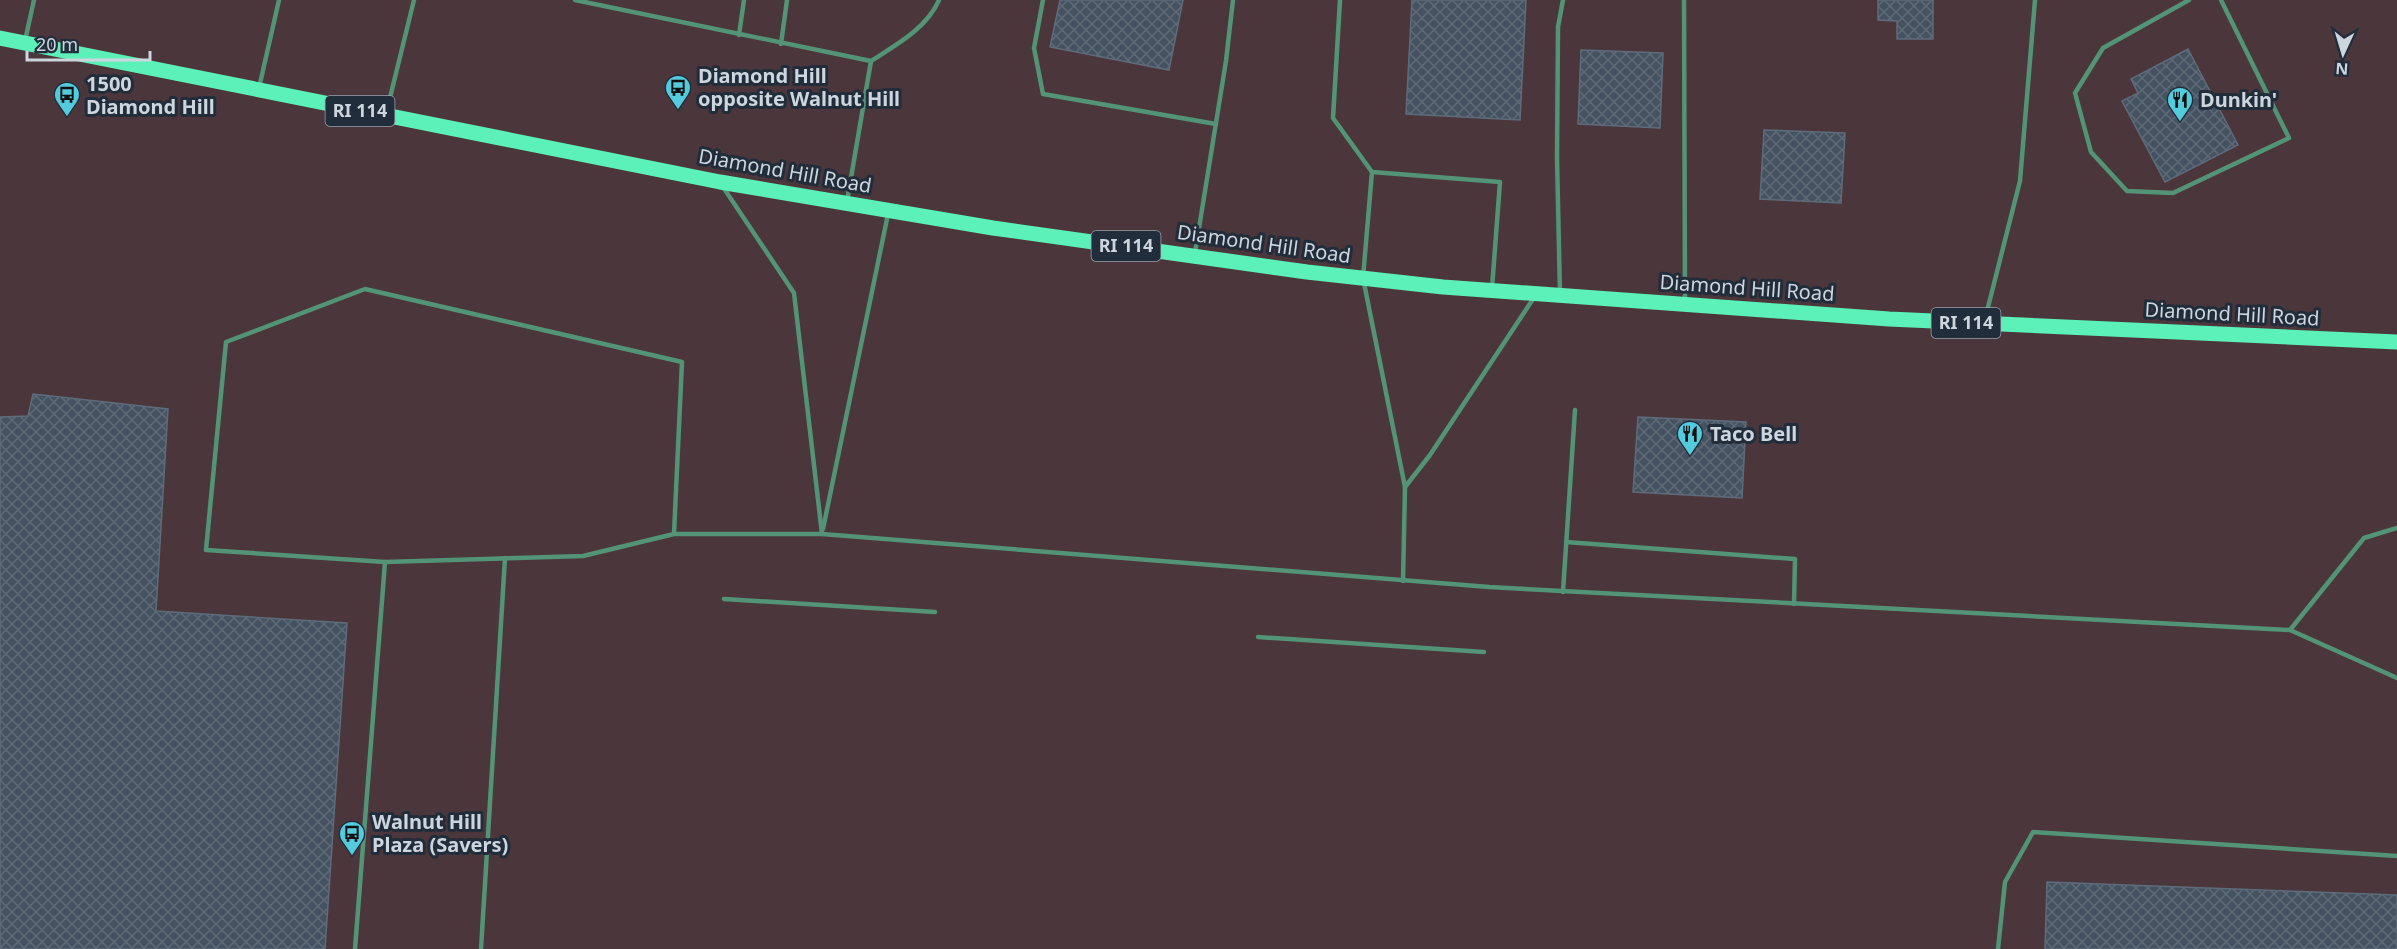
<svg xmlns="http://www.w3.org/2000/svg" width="2397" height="949" font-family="'Noto Sans',sans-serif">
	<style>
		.commercial { fill: #4b373b }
		.building { fill: url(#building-cross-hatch); stroke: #5e6b7b; stroke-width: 1.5 }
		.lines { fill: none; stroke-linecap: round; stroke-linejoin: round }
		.service { stroke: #539377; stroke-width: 4.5 }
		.primary { stroke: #5cf1b8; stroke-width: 15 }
		.labels { text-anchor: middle; stroke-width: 6; stroke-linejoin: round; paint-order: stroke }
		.shield { fill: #212d3a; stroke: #99a3ad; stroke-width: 1.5 }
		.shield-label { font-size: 18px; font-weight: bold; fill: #cdd5de }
		.poi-label { font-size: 20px; font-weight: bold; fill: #cdd5de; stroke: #212d3a; text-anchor: start }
		.street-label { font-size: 20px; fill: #cdd5de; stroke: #212d3a }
	</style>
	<defs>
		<pattern id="building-cross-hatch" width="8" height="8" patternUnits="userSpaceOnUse" patternTransform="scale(1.5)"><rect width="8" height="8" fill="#455261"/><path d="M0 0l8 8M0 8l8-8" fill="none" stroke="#5f6a77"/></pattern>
	</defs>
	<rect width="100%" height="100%" fill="#2b3744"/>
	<rect class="commercial" x="0" y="0" width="2397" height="949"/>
	<g class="building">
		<polygon points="1060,0 1183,0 1169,70 1050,47"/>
		<polygon points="1412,0 1526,0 1520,120 1406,114"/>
		<polygon points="1878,0 1933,0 1933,39 1897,39 1897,21 1878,20"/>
		<polygon points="2188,49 2238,145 2165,182 2122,101 2138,93 2131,79"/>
		<polygon points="1581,50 1663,53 1660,128 1578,124"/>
		<polygon points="1764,130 1845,133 1841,203 1760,199"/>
		<polygon points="33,394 168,409 156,611 347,623 325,949 0,949 0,417 28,416"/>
		<polygon points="1638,417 1746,422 1742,498 1633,492"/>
		<polygon points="2047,882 2397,895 2397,949 2045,949"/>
	</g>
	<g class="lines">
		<g class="service">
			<path d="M575,0l296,61c25,-16 56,-33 68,-61"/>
			<polyline points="1043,0 1034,48 1043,94 1216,124"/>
			<polyline points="1340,0 1333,118 1372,172"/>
			<polyline points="1684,0 1685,301"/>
			<polyline points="2189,0 2103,48 2075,93 2091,152 2127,191 2173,193 2289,138 2221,0"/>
			<polyline points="739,35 744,0"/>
			<polyline points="25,41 34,0"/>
			<polyline points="781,44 787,0"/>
			<polyline points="259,88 279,0"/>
			<polyline points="386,114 414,0"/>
			<polyline points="723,187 794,293 822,534"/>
			<polyline points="847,201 871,61"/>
			<polyline points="1195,253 1226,61 1233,0"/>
			<polyline points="1560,294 1557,158 1558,27 1563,0"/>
			<polyline points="1985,319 2020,181 2035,0"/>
			<polyline points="1405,487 1430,455 1535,296"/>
			<polyline points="2397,528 2364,538 2290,630 2397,678"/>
			<polyline points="823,529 888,214"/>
			<polyline points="674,534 682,362 365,289 226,342 206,550 385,562 583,556 674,534 822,534 1489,587 2290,630"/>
			<polyline points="1566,542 1795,559 1794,604"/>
			<polyline points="1403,581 1405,487 1363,278 1372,172 1500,182 1492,288"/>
			<polyline points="1563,592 1575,410"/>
			<polyline points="724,599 935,612"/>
			<polyline points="1258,637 1484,652"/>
			<polyline points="355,949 385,562"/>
			<polyline points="481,949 505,558"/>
			<polyline points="1998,949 2005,882 2033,832 2397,856"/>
		</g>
		<polyline class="primary" points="0,38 720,182 993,228 1307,272 1443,287 1889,319 2397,342"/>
	</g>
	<defs>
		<symbol id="bus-pin" viewBox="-11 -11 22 30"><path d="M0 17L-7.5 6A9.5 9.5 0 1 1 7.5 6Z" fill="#54cadd" stroke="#212d3a"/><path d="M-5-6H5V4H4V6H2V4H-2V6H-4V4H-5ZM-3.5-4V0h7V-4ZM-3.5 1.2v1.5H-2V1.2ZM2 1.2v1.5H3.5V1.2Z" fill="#111"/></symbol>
		<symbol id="restaurant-pin" viewBox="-11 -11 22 30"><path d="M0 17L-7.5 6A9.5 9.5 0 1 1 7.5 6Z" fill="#54cadd" stroke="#212d3a"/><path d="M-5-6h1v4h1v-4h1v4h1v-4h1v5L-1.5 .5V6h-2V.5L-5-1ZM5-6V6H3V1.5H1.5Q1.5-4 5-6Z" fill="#111"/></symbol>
	</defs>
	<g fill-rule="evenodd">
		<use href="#bus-pin" x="663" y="73" width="30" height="40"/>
		<use href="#bus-pin" x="52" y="80" width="30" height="40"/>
		<use href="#restaurant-pin" x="2165" y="85" width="30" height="40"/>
		<use href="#restaurant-pin" x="1675" y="419" width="30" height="40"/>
		<use href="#bus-pin" x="337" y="819" width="30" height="40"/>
	</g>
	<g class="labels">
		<g class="shield">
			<rect x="325.5" y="96" width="69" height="30" rx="4.5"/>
			<rect x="1091.5" y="231" width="69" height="30" rx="4.5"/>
			<rect x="1931.5" y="308" width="69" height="30" rx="4.5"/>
		</g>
		<g class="shield-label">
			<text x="360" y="117">RI 114</text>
			<text x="1126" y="252">RI 114</text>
			<text x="1966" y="329">RI 114</text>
		</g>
		<g class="poi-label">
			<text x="698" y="83">Diamond Hill<tspan x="698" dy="23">opposite Walnut Hill</tspan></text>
			<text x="86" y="91">1500<tspan x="86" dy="23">Diamond Hill</tspan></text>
			<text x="2200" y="107">Dunkin'</text>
			<text x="1710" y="441">Taco Bell</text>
			<text x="372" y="829">Walnut Hill<tspan x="372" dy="23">Plaza (Savers)</tspan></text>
		</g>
		<g class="street-label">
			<text transform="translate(785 171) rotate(10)" y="7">Diamond Hill Road</text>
			<text transform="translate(1264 244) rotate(8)" y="7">Diamond Hill Road</text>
			<text transform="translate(1747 288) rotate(4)" y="7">Diamond Hill Road</text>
			<text transform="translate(2232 314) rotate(3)" y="7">Diamond Hill Road</text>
		</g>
	</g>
	<g transform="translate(2343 54) rotate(184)" stroke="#212d3a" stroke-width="4.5" paint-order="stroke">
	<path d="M0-4.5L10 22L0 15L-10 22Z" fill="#cdd5de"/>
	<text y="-9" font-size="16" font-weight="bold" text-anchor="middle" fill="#cdd5de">N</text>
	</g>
	<path d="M27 51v9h123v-9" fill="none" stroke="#cdd5de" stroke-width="3"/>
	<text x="36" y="51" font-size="18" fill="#cdd5de" stroke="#212d3a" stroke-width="4.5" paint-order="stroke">20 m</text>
</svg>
